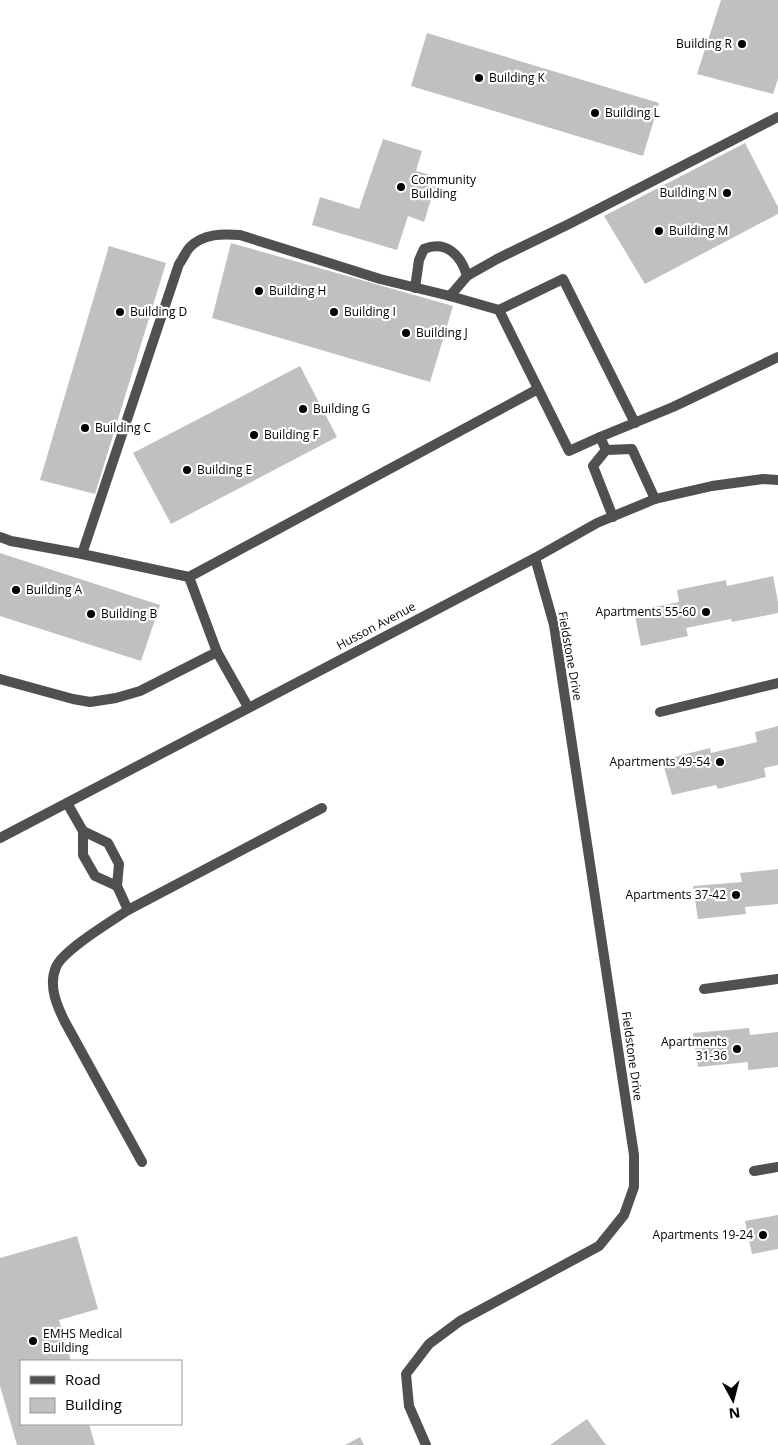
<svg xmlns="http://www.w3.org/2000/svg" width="778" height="1445" font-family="'Open Sans',sans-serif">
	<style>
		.building { fill: #c0c0c0 }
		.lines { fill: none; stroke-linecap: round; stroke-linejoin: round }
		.service { stroke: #505050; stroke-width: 10 }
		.minor { stroke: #505050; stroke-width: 10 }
		.poi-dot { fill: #000; stroke: #fff; stroke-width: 2 }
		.labels { text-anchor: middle; stroke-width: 4.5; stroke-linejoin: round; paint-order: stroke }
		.poi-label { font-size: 12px; fill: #000; stroke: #fff; text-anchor: start }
		.street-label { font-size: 12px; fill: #000; stroke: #fff }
	</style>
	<rect width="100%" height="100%" fill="#fff"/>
	<g class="building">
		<polygon points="721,0 778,0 778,79 773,94 697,74"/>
		<polygon points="427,33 659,103 643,156 411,86"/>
		<polygon points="383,139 422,151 416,171 438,177 424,222 408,216 397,250 312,225 320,197 359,209"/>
		<polygon points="745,143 778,207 778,214 645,284 604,216"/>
		<polygon points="231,243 453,306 430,382 212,318"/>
		<polygon points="109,246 166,263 95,494 40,480"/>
		<polygon points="300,366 337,437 171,524 133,453"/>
		<polygon points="0,553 160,605 141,661 0,616"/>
		<polygon points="773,576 778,602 778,613 732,622 731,619 686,628 688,636 641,646 634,611 679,602 677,590 726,580 727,586"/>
		<polygon points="778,726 778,765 764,768 766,777 718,789 716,785 672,795 662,760 710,748 711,753 757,742 755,732"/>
		<polygon points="778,869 778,904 745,907 746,914 698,919 693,886 742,882 740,873"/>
		<polygon points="749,1028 750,1035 778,1032 778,1067 748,1070 748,1062 698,1067 693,1033"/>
		<polygon points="778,1215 778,1249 752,1254 745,1221"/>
		<polygon points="77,1236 98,1309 59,1320 71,1361 21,1361 21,1424 89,1424 95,1445 17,1445 0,1386 0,1258"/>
		<polygon points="587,1419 606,1445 550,1445"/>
		<polygon points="360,1437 364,1445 345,1445"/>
	</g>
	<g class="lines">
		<g class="service">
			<path d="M415,288l4,-28 5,-11c22,-9 37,6 43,27"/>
			<polyline points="450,296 499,310"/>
			<polyline points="600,437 569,451 499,310 563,279 635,423"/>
			<polyline points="606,450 600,437 673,407 778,357"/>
			<polyline points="613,517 593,466 606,450 632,449 655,499"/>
			<polyline points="0,537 11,541 82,554 189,577"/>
			<path d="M82,554l97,-290c4,-5 7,-13 11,-17 14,-14 33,-13 50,-12l140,44 70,17 17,-20 30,-17 72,-35 209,-107"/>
			<polyline points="0,679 73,699 90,702 116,698 140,691 217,652"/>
			<polyline points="248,707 217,652 189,577 538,389"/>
			<polyline points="660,712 778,683"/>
			<polyline points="67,803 83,831 83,855 95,876 117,886 119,864 108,843 83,831"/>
			<polyline points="117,886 128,910 322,808"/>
			<path d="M128,910c-16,11 -65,40 -72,57 -8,19 1,39 9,55l77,140"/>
			<polyline points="704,989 778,979"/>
			<polyline points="754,1171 778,1167"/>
		</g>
		<g class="minor">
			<polyline points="0,838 535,558 597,523 655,499 712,486 763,479 778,480"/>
			<polyline points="426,1445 409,1406 406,1374 429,1344 460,1321 599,1246 624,1215 634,1187 634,1155 554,625 535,558"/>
		</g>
	</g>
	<g class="poi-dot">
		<circle cx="742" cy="44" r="5"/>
		<circle cx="479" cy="78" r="5"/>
		<circle cx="595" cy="113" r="5"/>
		<circle cx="401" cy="187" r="5"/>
		<circle cx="727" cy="193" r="5"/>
		<circle cx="659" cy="231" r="5"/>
		<circle cx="259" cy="291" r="5"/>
		<circle cx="120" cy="312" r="5"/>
		<circle cx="334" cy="312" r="5"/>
		<circle cx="406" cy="333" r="5"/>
		<circle cx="303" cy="409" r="5"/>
		<circle cx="85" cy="428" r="5"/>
		<circle cx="254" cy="435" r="5"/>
		<circle cx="187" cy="470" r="5"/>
		<circle cx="16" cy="590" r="5"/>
		<circle cx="706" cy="612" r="5"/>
		<circle cx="91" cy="614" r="5"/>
		<circle cx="720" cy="762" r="5"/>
		<circle cx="736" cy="895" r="5"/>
		<circle cx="737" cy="1049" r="5"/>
		<circle cx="763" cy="1235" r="5"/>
		<circle cx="33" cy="1341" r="5"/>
	</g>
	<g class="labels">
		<g class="poi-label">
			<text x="732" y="48" text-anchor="end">Building R</text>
			<text x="489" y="82">Building K</text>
			<text x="605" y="117">Building L</text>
			<text x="411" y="184">Community<tspan x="411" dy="14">Building</tspan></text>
			<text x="717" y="197" text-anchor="end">Building N</text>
			<text x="669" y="235">Building M</text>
			<text x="269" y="295">Building H</text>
			<text x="130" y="316">Building D</text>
			<text x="344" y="316">Building I</text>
			<text x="416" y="337">Building J</text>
			<text x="313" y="413">Building G</text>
			<text x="95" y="432">Building C</text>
			<text x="264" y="439">Building F</text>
			<text x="197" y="474">Building E</text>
			<text x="26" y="594">Building A</text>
			<text x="696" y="616" text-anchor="end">Apartments 55-60</text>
			<text x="101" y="618">Building B</text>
			<text x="710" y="766" text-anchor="end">Apartments 49-54</text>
			<text x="726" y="899" text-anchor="end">Apartments 37-42</text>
			<text x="727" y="1046" text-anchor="end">Apartments<tspan x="727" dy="14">31-36</tspan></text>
			<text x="753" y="1239" text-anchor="end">Apartments 19-24</text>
			<text x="43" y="1338">EMHS Medical<tspan x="43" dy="14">Building</tspan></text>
		</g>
		<g class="street-label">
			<text transform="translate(376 626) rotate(-28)" y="4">Husson Avenue</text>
			<text transform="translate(570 656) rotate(80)" y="4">Fieldstone Drive</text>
			<text transform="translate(632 1056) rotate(82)" y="4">Fieldstone Drive</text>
		</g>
	</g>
	<rect x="20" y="1360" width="162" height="65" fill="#ffffff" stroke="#999999"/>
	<rect x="30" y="1376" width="25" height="8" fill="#505050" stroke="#999999"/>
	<text x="65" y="1385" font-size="15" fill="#000000">Road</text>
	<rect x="30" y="1398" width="25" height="15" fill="#c0c0c0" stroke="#999999"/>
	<text x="65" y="1410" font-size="15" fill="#000000">Building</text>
	<g transform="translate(733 1400) rotate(173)" stroke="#ffffff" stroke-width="4" paint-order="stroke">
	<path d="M0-4L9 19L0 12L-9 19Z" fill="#000000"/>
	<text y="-8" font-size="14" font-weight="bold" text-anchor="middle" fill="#000000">N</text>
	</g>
</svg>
